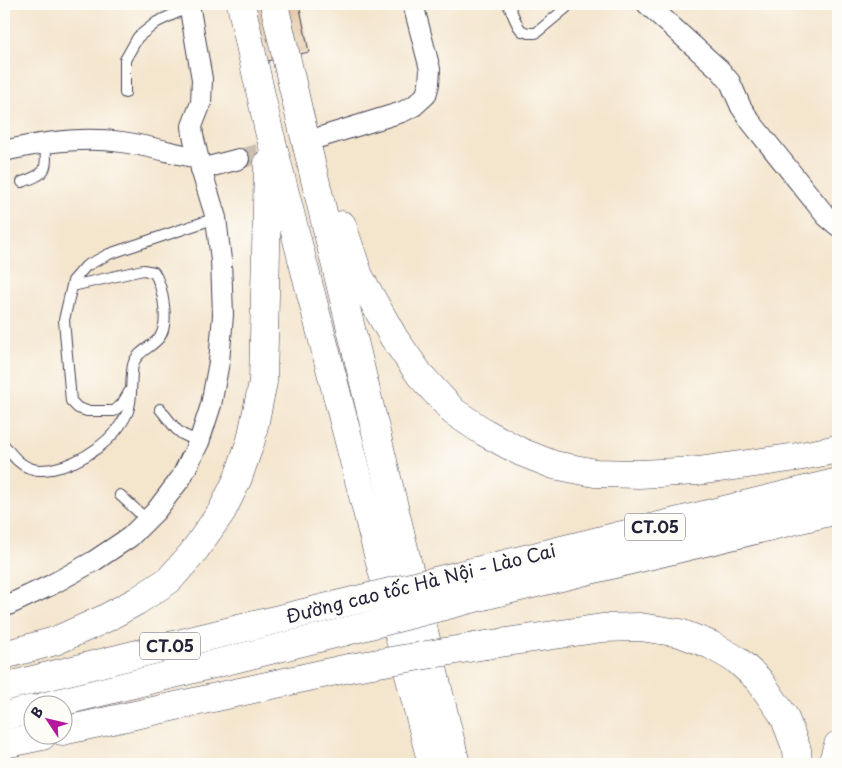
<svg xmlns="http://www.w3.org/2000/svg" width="842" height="768" font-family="'Playpen Sans',sans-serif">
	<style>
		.building { fill: #d8b487 }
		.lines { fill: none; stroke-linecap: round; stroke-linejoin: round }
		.street-tunnel { stroke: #cabeb0; stroke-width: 20; stroke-dasharray: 20 10; stroke-linecap: butt }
		.lane-casing { stroke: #423f51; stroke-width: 12 }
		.street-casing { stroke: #423f51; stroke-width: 22 }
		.highway-casing { stroke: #423f51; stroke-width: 29 }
		.lane { stroke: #fff; stroke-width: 10 }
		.street { stroke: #fff; stroke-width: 20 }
		.highway { stroke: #fff; stroke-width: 28 }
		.highway-bridge-casing { stroke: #423f51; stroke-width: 29; stroke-linecap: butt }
		.highway-bridge { stroke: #fff; stroke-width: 28 }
		.labels { text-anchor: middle; stroke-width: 4; stroke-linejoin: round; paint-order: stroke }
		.shield { fill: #fdfcf7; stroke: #646373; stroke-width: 1 }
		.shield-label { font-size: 16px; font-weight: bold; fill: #22223b }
		.street-label { font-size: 18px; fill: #22223b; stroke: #fdfcf7 }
	</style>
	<rect width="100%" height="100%" fill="#fdfcf7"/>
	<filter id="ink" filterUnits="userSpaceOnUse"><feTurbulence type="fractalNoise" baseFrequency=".02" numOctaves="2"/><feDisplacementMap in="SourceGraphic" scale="10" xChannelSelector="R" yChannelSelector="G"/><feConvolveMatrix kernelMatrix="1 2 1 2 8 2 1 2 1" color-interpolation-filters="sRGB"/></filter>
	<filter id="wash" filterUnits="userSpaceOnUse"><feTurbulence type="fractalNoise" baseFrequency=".0096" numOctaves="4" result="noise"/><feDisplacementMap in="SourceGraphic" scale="20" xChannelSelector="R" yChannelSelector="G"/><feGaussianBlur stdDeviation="1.12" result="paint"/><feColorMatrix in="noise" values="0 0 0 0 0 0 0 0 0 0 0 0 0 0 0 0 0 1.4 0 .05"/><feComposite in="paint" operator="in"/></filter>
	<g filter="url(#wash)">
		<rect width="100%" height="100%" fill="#f4e5cd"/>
		<g id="blocks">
			<polygon class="building" points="242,4 299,4 309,52 243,66"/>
		</g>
	</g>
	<g filter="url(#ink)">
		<use href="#blocks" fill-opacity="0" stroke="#423f51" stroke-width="1"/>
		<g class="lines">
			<polyline class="street-tunnel" points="239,159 319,138"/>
			<defs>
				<g id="lane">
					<polyline points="508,4 518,26 522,31 529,33 536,33 566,8"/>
					<polyline points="125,93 125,60 138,37 157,22 189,7"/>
					<path d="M22,182c26,-9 25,-12 23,-39"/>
					<polyline points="129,392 122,404 114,411 87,411 78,408 71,401 64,320 73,281 86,266 109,254 216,218"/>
					<polyline points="160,409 176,429 182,434 199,442"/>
					<path d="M4,445c8,10 16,21 29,24 6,2 12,1 19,0 30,-6 64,-29 76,-58 5,-12 2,-32 5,-46 3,-13 18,-17 26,-27 11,-14 4,-51 -5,-66l-11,-2 -71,16"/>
					<polyline points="120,495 147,520"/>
				</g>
				<g id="street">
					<polyline points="647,4 720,70 730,82 741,107 751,122 826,216 838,226"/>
					<polyline points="321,137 402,112 414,106 426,95 429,84 430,69 413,4"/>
					<path d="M4,151c38,-9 79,-15 118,-9 26,4 51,11 76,16"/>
					<polyline points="201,169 239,159"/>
					<polyline points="4,607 51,585 94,561 130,537 156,511 181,478 199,442 211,405 219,362 223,315 221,260 216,218 201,169 193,135 192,126 201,103 202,79 189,4"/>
				</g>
				<g id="highway">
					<polyline points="241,4 268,127 432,764"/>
					<polyline points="274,4 298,109 456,764"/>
					<polyline points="342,225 359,276 394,338 420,375 454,412 484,432 521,452 554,465 595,473 639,474 698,471 797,457 838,449"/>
					<polyline points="472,572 838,482"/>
					<polyline points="487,595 838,510"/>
					<polyline points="486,645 602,628 640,627 680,633 711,645 737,660 759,680 784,716 797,750 798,764"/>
					<polyline points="4,655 55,641 104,619 137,601 169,580 192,554 222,511 238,478 251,440 263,382 268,163"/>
					<polyline points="4,687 336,605"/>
					<polyline points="45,706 343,632"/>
					<polyline points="4,716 32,709"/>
					<polyline points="62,731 349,668"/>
					<polyline points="4,744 42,736"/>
					<polyline points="832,764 838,745"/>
				</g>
			</defs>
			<use href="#lane" class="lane-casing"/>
			<use href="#street" class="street-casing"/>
			<use href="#highway" class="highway-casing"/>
			<use href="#lane" class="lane"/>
			<use href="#street" class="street"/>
			<use href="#highway" class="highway"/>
			<defs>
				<g id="highway-bridge">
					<polyline points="336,605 472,572"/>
					<polyline points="343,632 487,595"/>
					<polyline points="349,668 486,645"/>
				</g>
			</defs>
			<use href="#highway-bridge" class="highway-bridge-casing"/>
			<use href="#highway-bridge" class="highway-bridge"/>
		</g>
	</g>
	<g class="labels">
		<g class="shield">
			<rect x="625" y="513.5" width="60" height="27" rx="4"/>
			<rect x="140" y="632.5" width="60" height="27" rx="4"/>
		</g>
		<g class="shield-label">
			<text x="655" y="533">CT.05</text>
			<text x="170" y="652">CT.05</text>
		</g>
		<g class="street-label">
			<text transform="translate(421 584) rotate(-14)" y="6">Đường cao tốc Hà Nội - Lào Cai</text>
		</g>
	</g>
	<rect width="842" height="768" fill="none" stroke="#fdfcf7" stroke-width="20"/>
	<g transform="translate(48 720) rotate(305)"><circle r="24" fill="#fdfcf7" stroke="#a5a5ac"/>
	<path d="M0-4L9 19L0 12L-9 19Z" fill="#b5179e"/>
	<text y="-8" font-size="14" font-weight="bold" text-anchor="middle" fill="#22223b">B</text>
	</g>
</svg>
